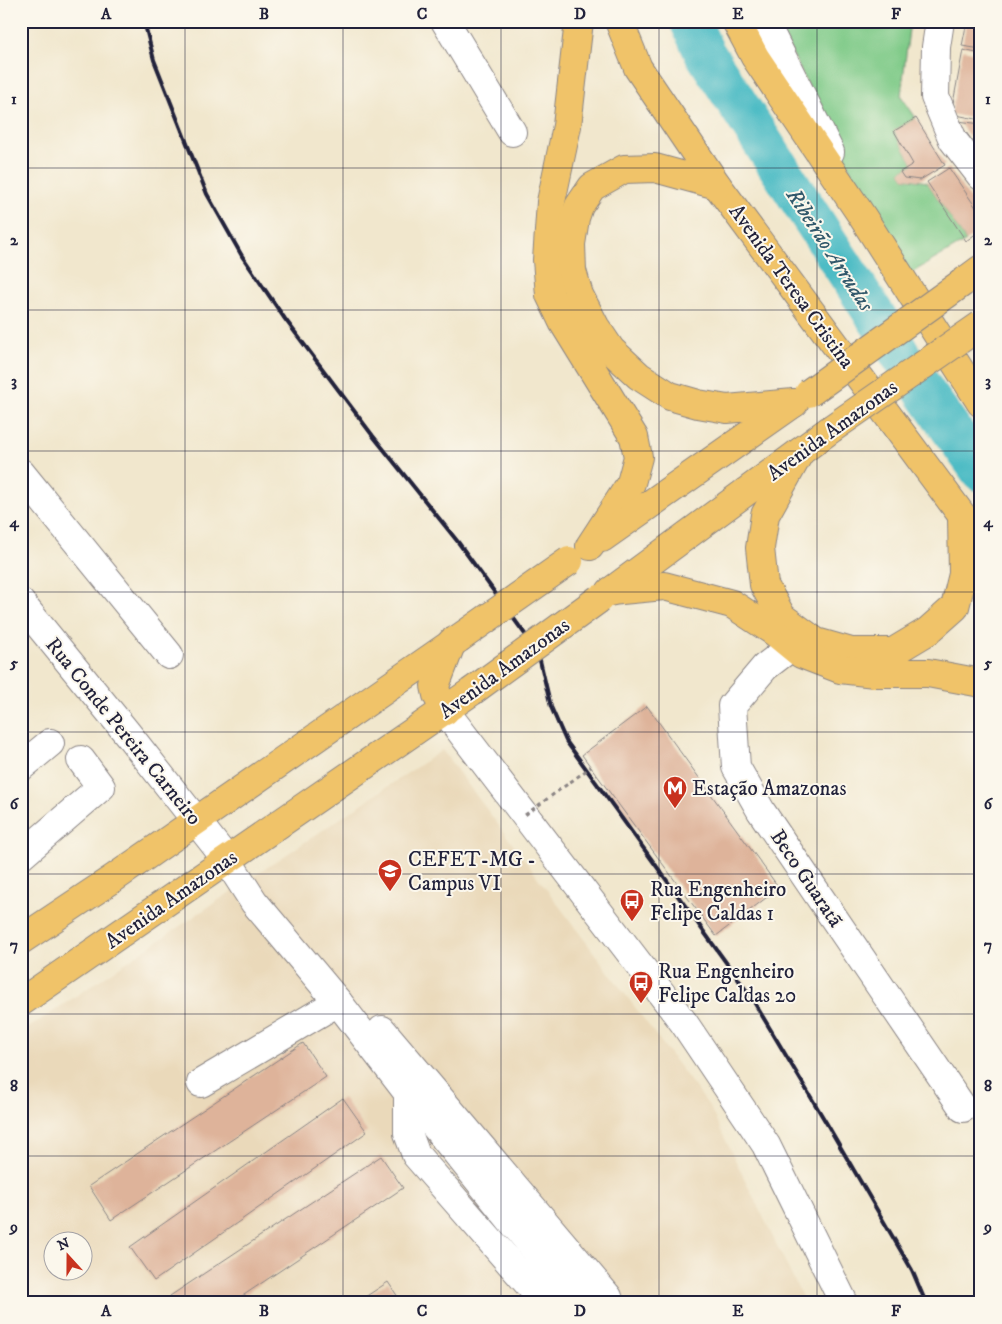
<svg xmlns="http://www.w3.org/2000/svg" width="1002" height="1324" font-family="'IM FELL DW Pica',serif">
	<style>
		.built { fill: #ead9ba; fill-rule: evenodd }
		.green { fill: #7fca88; stroke: #507662 }
		.lines { fill: none; stroke-linecap: round; stroke-linejoin: round }
		.river { stroke: #4dbcc5; stroke-width: 41 }
		.building { fill: #deb39a }
		.minor-casing { stroke: #8a8484; stroke-width: 30 }
		.major-casing { stroke: #8a8484; stroke-width: 30 }
		.minor { stroke: #fff; stroke-width: 28 }
		.major { stroke: #f0c369; stroke-width: 28 }
		.rail { stroke: #22223b; stroke-width: 4 }
		.major-bridge-casing { stroke: #8a8484; stroke-width: 30; stroke-linecap: butt }
		.path-bridge { stroke: #8a8484; stroke-width: 3; stroke-dasharray: 4 4; stroke-linecap: butt }
		.major-bridge { stroke: #f0c369; stroke-width: 28 }
		.grid { fill: none; stroke: #22223b; stroke-width: 1; stroke-opacity: 0.55 }
		.labels { text-anchor: middle; stroke-width: 4; stroke-linejoin: round; paint-order: stroke }
		.street-label { font-size: 21px; fill: #22223b; stroke: #fbf7ec }
		.poi-label { font-size: 21px; fill: #22223b; stroke: #fbf7ec; text-anchor: start }
		.water-label { font-size: 22px; font-style: italic; fill: #31586b; stroke: #fbf7ec }
		.neatline { fill: none; stroke: #22223b; stroke-width: 2 }
		.grid-label { font-size: 16px; text-anchor: middle; font-weight: bold; fill: #22223b }
	</style>
	<rect width="100%" height="100%" fill="#fbf7ec"/>
	<filter id="ink" filterUnits="userSpaceOnUse"><feTurbulence type="fractalNoise" baseFrequency=".02" numOctaves="2"/><feDisplacementMap in="SourceGraphic" scale="10" xChannelSelector="R" yChannelSelector="G"/><feConvolveMatrix kernelMatrix="1 2 1 2 8 2 1 2 1" color-interpolation-filters="sRGB"/></filter>
	<filter id="wash" filterUnits="userSpaceOnUse"><feTurbulence type="fractalNoise" baseFrequency=".0096" numOctaves="4" result="noise"/><feDisplacementMap in="SourceGraphic" scale="20" xChannelSelector="R" yChannelSelector="G"/><feGaussianBlur stdDeviation="1.12" result="paint"/><feColorMatrix in="noise" values="0 0 0 0 0 0 0 0 0 0 0 0 0 0 0 0 0 1.4 0 .05"/><feComposite in="paint" operator="in"/></filter>
	<g filter="url(#wash)">
		<rect width="100%" height="100%" fill="#f1e7cd"/>
		<path class="built" d="M442,750l267,356 96,197h-784v-270zM52,1242h30v30h-30z"/>
		<polygon class="green" points="776,21 910,21 901,96 916,118 894,131 913,164 900,172 904,178 927,182 966,241 911,273 868,205"/>
		<g class="lines">
			<polyline class="river" points="690,21 704,52 926,394 981,471"/>
		</g>
		<g id="blocks">
			<g class="building">
				<polygon points="967,21 981,21 981,49 962,46"/>
				<polygon points="963,50 981,54 981,120 951,114"/>
				<polygon points="916,118 945,165 920,180 904,178 900,172 913,164 894,131"/>
				<polygon points="958,121 981,124 981,153"/>
				<polygon points="949,168 981,215 981,230 966,241 927,182"/>
				<polygon points="647,706 779,888 716,936 582,755"/>
				<polygon points="303,1043 326,1077 111,1220 89,1186"/>
				<polygon points="343,1098 367,1132 154,1281 130,1247"/>
				<polygon points="381,1156 403,1188 232,1303 175,1303 170,1296"/>
				<polygon points="388,1282 402,1303 356,1303"/>
			</g>
		</g>
	</g>
	<g filter="url(#ink)">
		<use href="#blocks" fill-opacity="0" stroke="#8a8484" stroke-width="1"/>
		<g class="lines">
			<defs>
				<g id="minor">
					<polyline points="445,21 512,132"/>
					<polyline points="764,21 830,152"/>
					<polyline points="940,21 936,47 935,97 953,140 981,176"/>
					<polyline points="21,473 169,655"/>
					<polyline points="21,603 127,733 227,860 254,902 338,1002 408,1093 578,1303"/>
					<polyline points="791,647 765,667 732,706 736,767 761,811 963,1108"/>
					<polyline points="445,711 684,1023 766,1145 844,1303"/>
					<polyline points="21,767 50,743"/>
					<polyline points="21,856 101,787 81,760"/>
					<polyline points="382,1030 608,1297 610,1303"/>
					<polyline points="201,1083 338,1002"/>
					<polyline points="413,1089 408,1093 408,1133 416,1155 545,1303"/>
				</g>
				<g id="major">
					<polyline points="579,21 567,126 551,202 547,260 550,295 563,322 634,437 638,457 631,483 590,546"/>
					<polyline points="619,21 638,68 717,185 981,541"/>
					<polyline points="736,21 755,57 862,216 981,403"/>
					<polyline points="717,185 655,168 624,169 592,187 579,206 575,218 571,244 572,271 579,295 595,326 611,350 639,376 670,396 698,404 727,409 794,403"/>
					<polyline points="962,283 981,269"/>
					<polyline points="800,452 765,515 760,548 764,585 782,617 816,642 851,652 893,652 928,631 955,607 963,574 962,517"/>
					<polyline points="602,538 794,403"/>
					<polyline points="611,591 664,586 732,604 773,631 801,654 840,669 875,673 928,673 981,683"/>
					<polyline points="610,592 831,429"/>
					<polyline points="445,711 437,695 435,686 452,642"/>
					<polyline points="21,940 114,878 458,639"/>
					<polyline points="21,1002 471,692"/>
				</g>
			</defs>
			<use href="#minor" class="minor-casing"/>
			<use href="#major" class="major-casing"/>
			<use href="#minor" class="minor"/>
			<use href="#major" class="major"/>
			<polyline class="rail" points="144,21 154,60 207,194 242,256 285,319 373,436 458,542 538,652 551,707 566,741 751,997 827,1124 912,1270 926,1303"/>
			<defs>
				<g id="major-bridge">
					<polyline points="809,393 962,283"/>
					<polyline points="831,429 981,325"/>
					<polyline points="458,639 569,561"/>
					<polyline points="471,692 599,599"/>
				</g>
			</defs>
			<use href="#major-bridge" class="major-bridge-casing"/>
			<polyline class="path-bridge" points="525,815 591,767"/>
			<use href="#major-bridge" class="major-bridge"/>
		</g>
	</g>
	<path class="grid" d="M185,21v1282M343,21v1282M501,21v1282M659,21v1282M817,21v1282M21,168h960M21,310h960M21,451h960M21,592h960M21,732h960M21,874h960M21,1014h960M21,1156h960"/>
	<defs>
		<symbol id="metro-pin" viewBox="-11 -11 22 30"><path d="M0 17L-7.5 6A9.5 9.5 0 1 1 7.5 6Z" fill="#c8321e" stroke="#fbf7ec"/><path d="M-5.5 5V-5H-3L0 0L3-5H5.5V5H3V-.5L0 4L-3-.5V5Z" fill="#fff"/></symbol>
		<symbol id="university-pin" viewBox="-11 -11 22 30"><path d="M0 17L-7.5 6A9.5 9.5 0 1 1 7.5 6Z" fill="#c8321e" stroke="#fbf7ec"/><path d="M0-5L7-2L0 1L-7-2ZM-4 1L0 2.5L4 1V4Q0 6-4 4Z" fill="#fff"/></symbol>
		<symbol id="bus-pin" viewBox="-11 -11 22 30"><path d="M0 17L-7.5 6A9.5 9.5 0 1 1 7.5 6Z" fill="#c8321e" stroke="#fbf7ec"/><path d="M-5-6H5V4H4V6H2V4H-2V6H-4V4H-5ZM-3.5-4V0h7V-4ZM-3.5 1.2v1.5H-2V1.2ZM2 1.2v1.5H3.5V1.2Z" fill="#fff"/></symbol>
	</defs>
	<g fill-rule="evenodd">
		<use href="#metro-pin" x="661" y="774" width="28" height="38"/>
		<use href="#university-pin" x="376" y="857" width="28" height="38"/>
		<use href="#bus-pin" x="618" y="887" width="28" height="38"/>
		<use href="#bus-pin" x="627" y="969" width="28" height="38"/>
	</g>
	<g class="labels">
		<g class="street-label">
			<text transform="translate(792 286) rotate(54)" y="7">Avenida Teresa Cristina</text>
			<text transform="translate(832 430) rotate(-36)" y="7">Avenida Amazonas</text>
			<text transform="translate(504 668) rotate(-36)" y="7">Avenida Amazonas</text>
			<text transform="translate(124 731) rotate(51)" y="7">Rua Conde Pereira Carneiro</text>
			<text transform="translate(807 878) rotate(56)" y="7">Beco Guaratã</text>
			<text transform="translate(171 899) rotate(-35)" y="7">Avenida Amazonas</text>
		</g>
		<g class="poi-label">
			<text x="692" y="795">Estação Amazonas</text>
			<text x="408" y="866">CEFET-MG -<tspan x="408" dy="24">Campus VI</tspan></text>
			<text x="650" y="896">Rua Engenheiro<tspan x="650" dy="24">Felipe Caldas 1</tspan></text>
			<text x="658" y="978">Rua Engenheiro<tspan x="658" dy="24">Felipe Caldas 20</tspan></text>
		</g>
		<g class="water-label">
			<text transform="translate(831 249) rotate(57)" y="8">Ribeirão Arrudas</text>
		</g>
	</g>
	<rect width="1002" height="1324" fill="none" stroke="#fbf7ec" stroke-width="55"/>
	<g transform="translate(68 1256) rotate(339)"><circle r="24" fill="#fbf7ec" stroke="#a4a2a5"/>
	<path d="M0-4L9 19L0 12L-9 19Z" fill="#c8321e"/>
	<text y="-8" font-size="14" font-weight="bold" text-anchor="middle" fill="#22223b">N</text>
	</g>
	<rect x="28" y="28" width="946" height="1268" class="neatline"/>
	<g class="grid-label">
		<text x="106" y="19">A</text>
		<text x="264" y="19">B</text>
		<text x="422" y="19">C</text>
		<text x="580" y="19">D</text>
		<text x="738" y="19">E</text>
		<text x="896" y="19">F</text>
		<text x="14" y="104">1</text>
		<text x="988" y="104">1</text>
		<text x="14" y="245">2</text>
		<text x="988" y="245">2</text>
		<text x="14" y="386">3</text>
		<text x="988" y="386">3</text>
		<text x="14" y="527">4</text>
		<text x="988" y="527">4</text>
		<text x="14" y="668">5</text>
		<text x="988" y="668">5</text>
		<text x="14" y="809">6</text>
		<text x="988" y="809">6</text>
		<text x="14" y="950">7</text>
		<text x="988" y="950">7</text>
		<text x="14" y="1091">8</text>
		<text x="988" y="1091">8</text>
		<text x="14" y="1232">9</text>
		<text x="988" y="1232">9</text>
		<text x="106" y="1316">A</text>
		<text x="264" y="1316">B</text>
		<text x="422" y="1316">C</text>
		<text x="580" y="1316">D</text>
		<text x="738" y="1316">E</text>
		<text x="896" y="1316">F</text>
	</g>
</svg>
